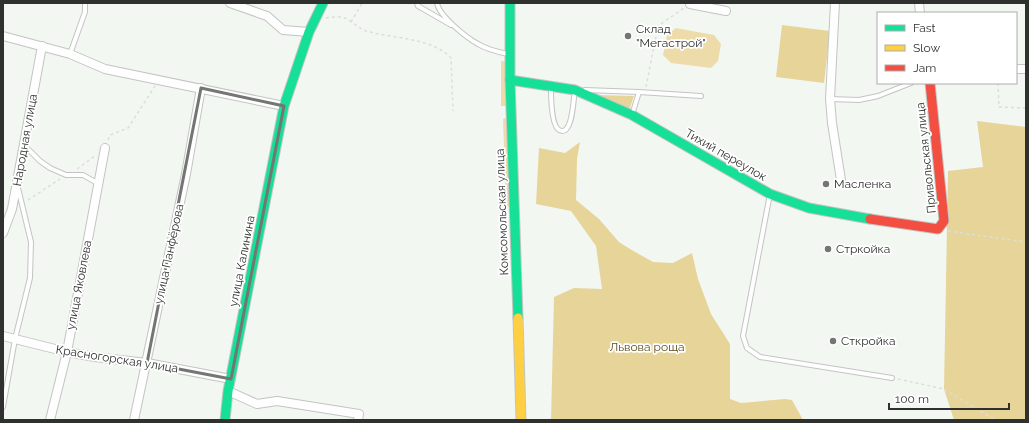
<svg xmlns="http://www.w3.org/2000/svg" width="1029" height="423" font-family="Raleway,sans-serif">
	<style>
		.green { fill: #eddca9 }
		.forest { fill: #e7d499 }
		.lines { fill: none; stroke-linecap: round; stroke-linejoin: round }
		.lane-casing { stroke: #c2c5c2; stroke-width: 6 }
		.street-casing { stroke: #c2c5c2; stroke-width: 10 }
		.fast-casing { stroke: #c2c5c2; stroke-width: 11 }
		.slow-casing { stroke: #c2c5c2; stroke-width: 11 }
		.jam-casing { stroke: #c2c5c2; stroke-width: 11 }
		.path { stroke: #dcdedc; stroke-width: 1.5; stroke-dasharray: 3 3; stroke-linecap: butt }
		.lane { stroke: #fdfefd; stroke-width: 4 }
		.street { stroke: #fdfefd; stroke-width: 8 }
		.fast { stroke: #16e098; stroke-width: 9 }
		.slow { stroke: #ffcf43; stroke-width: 9 }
		.jam { stroke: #f24e42; stroke-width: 9 }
		.marked { fill: none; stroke: #737673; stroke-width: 3; stroke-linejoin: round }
		.poi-dot { fill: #737673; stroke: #fff; stroke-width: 1.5 }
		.labels { text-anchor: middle; stroke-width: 3.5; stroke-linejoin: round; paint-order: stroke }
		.poi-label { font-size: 12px; fill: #2e312e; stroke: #fff; text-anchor: start }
		.street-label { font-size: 12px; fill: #2e312e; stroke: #fff }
		.park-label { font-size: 12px; fill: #5d4d23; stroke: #fff }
	</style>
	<rect width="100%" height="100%" fill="#f3f7f2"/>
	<g class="green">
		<polygon points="676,28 714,35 721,44 718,61 711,68 671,63 663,55 667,35"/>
		<rect x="501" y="61" width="5" height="45"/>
		<polygon points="506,118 510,207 506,207 503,119"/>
	</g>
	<g class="forest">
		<polygon points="782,25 830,31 824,83 776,77"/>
		<polygon points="596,95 634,96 629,110"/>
		<polygon points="977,121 1026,127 1026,420 954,420 944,389 948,171 983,167"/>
		<polygon points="580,142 577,159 576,200 599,219 619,242 630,249 653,262 673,263 692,253 698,279 711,314 730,344 730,399 741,403 785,399 792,400 803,420 551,420 554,297 574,288 602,289 596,246 571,211 536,204 539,148 565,153"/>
	</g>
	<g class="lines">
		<defs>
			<g id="lane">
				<polyline points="417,3 418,6 451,25"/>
				<path d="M437,3c2,13 30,35 41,41 10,6 20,8 30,10"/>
				<polyline points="70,54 85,12 85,3"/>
				<path d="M551,88c0,9 0,43 11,43 2,0 4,-1 5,-3 6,-7 6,-27 8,-37"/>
				<polyline points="585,90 639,92 701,96"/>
				<polyline points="830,99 859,100 878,96 911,83"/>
				<polyline points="632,115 639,92"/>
				<polyline points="24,145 40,161 50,168 66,175 83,175 99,184"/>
				<polyline points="770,194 743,336 747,348 760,357 892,378"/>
				<polyline points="3,407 15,339 30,278 31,242 18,188"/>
			</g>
			<g id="street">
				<polyline points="230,3 267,16 283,30 309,32"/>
				<polyline points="690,3 690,4 726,11"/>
				<polyline points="835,3 830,99 832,123 841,180"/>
				<polyline points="919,3 920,13"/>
				<polyline points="3,36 70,54 105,69 284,106"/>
				<polyline points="1016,69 1026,69"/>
				<polyline points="3,233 12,209 42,46"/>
				<polyline points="3,336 67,352 95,357 147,363 231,379"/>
				<polyline points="228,391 257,404 277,401 359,414 358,420"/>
				<polyline points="50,420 67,352 105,148"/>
				<polyline points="134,420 186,174 201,88"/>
			</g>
			<g id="fast">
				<polyline points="510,3 510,80 518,318"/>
				<polyline points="510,80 575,90 632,115 770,194 809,208 870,219"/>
				<polyline points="225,420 228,391 284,106 309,32 323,3"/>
			</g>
			<polyline id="slow" points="518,318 521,420"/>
			<polyline id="jam" points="870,219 938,229 944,221 930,83"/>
		</defs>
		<use href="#lane" class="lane-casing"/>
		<use href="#street" class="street-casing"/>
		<use href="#fast" class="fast-casing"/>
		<use href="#slow" class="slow-casing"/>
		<use href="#jam" class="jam-casing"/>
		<g class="path">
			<path d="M326,18c6,-1 13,-2 19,0 7,3 13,10 21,13 27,8 65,6 85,27l2,53"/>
			<polyline points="351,22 362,3"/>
			<polyline points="998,83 999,107 1026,108"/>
			<polyline points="646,87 658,26 684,8"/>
			<polyline points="108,140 110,135 128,128 155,86"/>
			<polyline points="77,169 95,156"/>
			<polyline points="28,200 60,179"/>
			<polyline points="948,231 1026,242"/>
			<polyline points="898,379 944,389 995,420"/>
		</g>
		<use href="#lane" class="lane"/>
		<use href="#street" class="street"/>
		<use href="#fast" class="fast"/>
		<use href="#slow" class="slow"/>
		<use href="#jam" class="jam"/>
	</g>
	<path class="marked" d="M201,88l83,18 -53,273 -84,-16z"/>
	<g class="poi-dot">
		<circle cx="628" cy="36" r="4"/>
		<circle cx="826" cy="184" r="4"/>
		<circle cx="828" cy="249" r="4"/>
		<circle cx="833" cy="341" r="4"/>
	</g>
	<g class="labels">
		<g class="poi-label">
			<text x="636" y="33">Склад<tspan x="636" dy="14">"Мегастрой"</tspan></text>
			<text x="834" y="188">Масленка</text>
			<text x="836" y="253">Стркойка</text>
			<text x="841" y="345">Сткройка</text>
		</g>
		<g class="street-label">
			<text transform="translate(25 140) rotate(-80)" y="4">Народная улица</text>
			<text transform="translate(726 155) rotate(30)" y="4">Тихий переулок</text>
			<text transform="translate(926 158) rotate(-96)" y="4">Привольская улица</text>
			<text transform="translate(502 212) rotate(-92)" y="4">Комсомольская улица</text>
			<text transform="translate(169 254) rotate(-78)" y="4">улица Панфёрова</text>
			<text transform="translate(242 261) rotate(-79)" y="4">улица Калинина</text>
			<text transform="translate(79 285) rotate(-79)" y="4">улица Яковлева</text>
			<text transform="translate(117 359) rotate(9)" y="4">Красногорская улица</text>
		</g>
		<g class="park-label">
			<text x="647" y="351">Львова роща</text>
		</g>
	</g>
	<rect width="1029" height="423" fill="none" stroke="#2e312e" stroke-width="8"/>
	<rect x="877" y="12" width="140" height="72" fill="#ffffff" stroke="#abadab"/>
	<rect x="885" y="25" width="20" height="6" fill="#16e098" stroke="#abadab"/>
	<text x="913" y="32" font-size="12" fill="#2e312e">Fast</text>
	<rect x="885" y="45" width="20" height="6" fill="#ffcf43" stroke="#abadab"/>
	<text x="913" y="52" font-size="12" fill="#2e312e">Slow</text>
	<rect x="885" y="65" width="20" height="6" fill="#f24e42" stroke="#abadab"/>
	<text x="913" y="72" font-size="12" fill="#2e312e">Jam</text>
	<path d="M889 403v6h120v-6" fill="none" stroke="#2e312e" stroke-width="2"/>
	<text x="895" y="403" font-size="12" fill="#2e312e" stroke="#ffffff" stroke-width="3" paint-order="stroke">100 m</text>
</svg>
